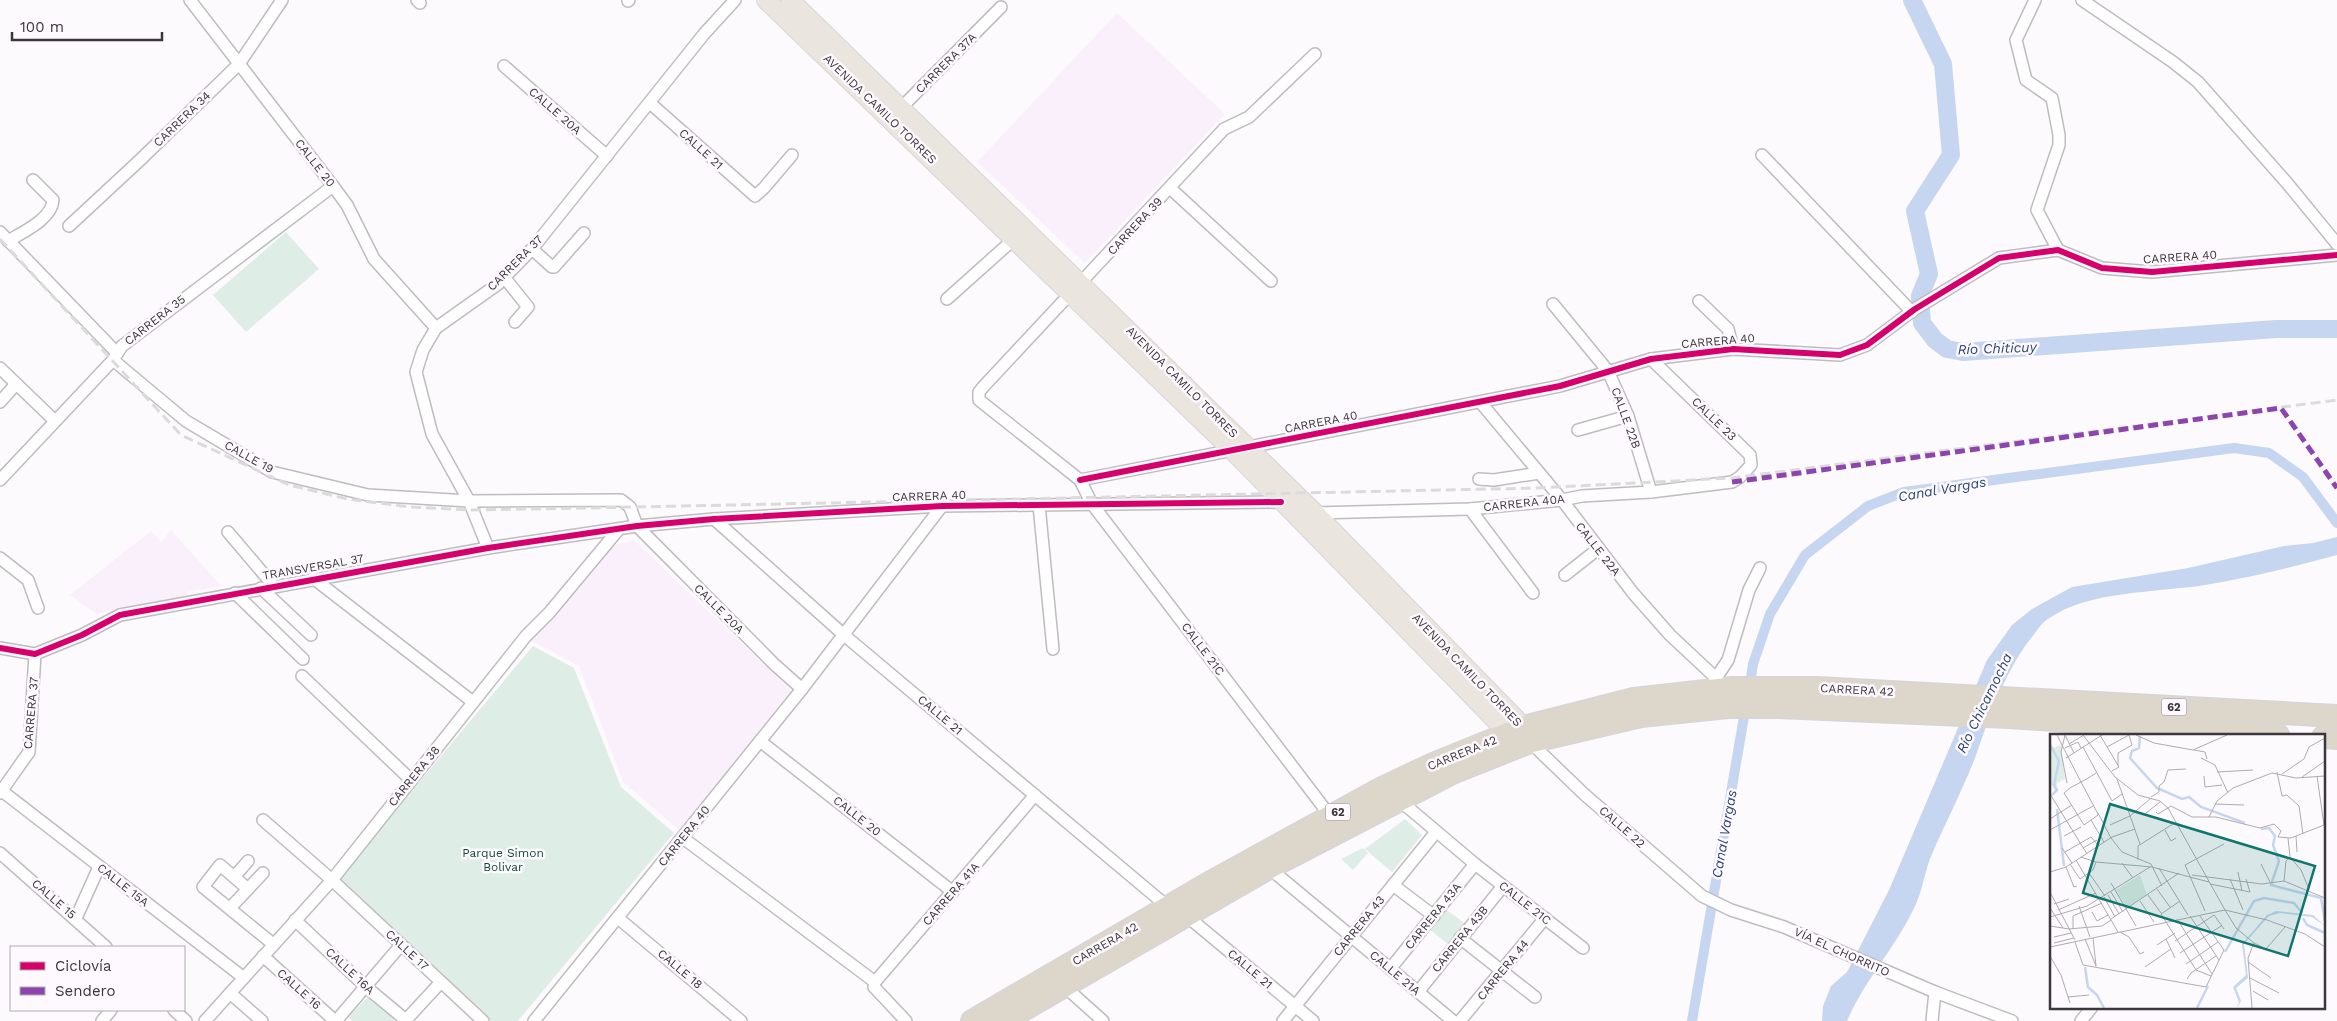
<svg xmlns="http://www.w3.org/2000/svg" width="2337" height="1021" font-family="'Work Sans',sans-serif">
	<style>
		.built { fill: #faf0fb }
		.green { fill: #deeee7 }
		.water { fill: #c6d6f0 }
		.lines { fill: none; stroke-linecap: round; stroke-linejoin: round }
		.canal { stroke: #c6d6f0; stroke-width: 10 }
		.river { stroke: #c6d6f0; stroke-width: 18 }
		.street-casing { stroke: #bfbcbf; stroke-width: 14 }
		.primary-casing { stroke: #d7d5d7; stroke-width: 20 }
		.highway-casing { stroke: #d7d5d7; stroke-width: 24 }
		.street { stroke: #fffeff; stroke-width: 11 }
		.primary { stroke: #eae6df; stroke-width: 18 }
		.highway { stroke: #ddd6cb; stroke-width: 21 }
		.rail { stroke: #dcdbdc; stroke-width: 3; stroke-dasharray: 10 5; stroke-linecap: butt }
		.quiet { stroke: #8e44ad; stroke-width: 5; stroke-dasharray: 10 5; stroke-linecap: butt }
		.cycleway-casing { stroke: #fdf9fe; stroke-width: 9 }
		.cycleway { stroke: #d6006c; stroke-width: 6 }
		.labels { text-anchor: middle; stroke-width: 5; stroke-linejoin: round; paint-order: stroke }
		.shield { fill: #fdf9fe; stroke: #757176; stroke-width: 1 }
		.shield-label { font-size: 11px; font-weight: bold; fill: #3b373c }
		.street-label { font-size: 12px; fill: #3b373c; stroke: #fdf9fe }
		.park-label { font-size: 12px; fill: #154d37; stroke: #fdf9fe }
		.water-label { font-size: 14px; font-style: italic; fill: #294675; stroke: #fdf9fe }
		.inset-river { fill: none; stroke: #c6d6f0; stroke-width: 2.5 }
		.inset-road { fill: none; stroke: #afacb0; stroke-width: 1 }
		.view { fill: #0f766e; fill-opacity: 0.15; stroke: #0f766e; stroke-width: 2.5 }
		.inset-edge { fill: none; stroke: #3b373c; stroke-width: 2.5 }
	</style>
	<rect width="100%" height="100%" fill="#fcfafd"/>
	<g class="built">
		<polygon points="1117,13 1225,114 1085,263 977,162"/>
		<polygon points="171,530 221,586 187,592 187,596 97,614 70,595 151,531 161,542"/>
		<polygon points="634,540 793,692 679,830 623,782 579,666 531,641 612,546"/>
	</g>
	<g class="green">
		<polygon points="286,232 319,269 246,332 213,295"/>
		<polygon points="533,646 574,668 621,787 674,833 518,1021 488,1021 338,879"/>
		<polygon points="1405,819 1422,835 1392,872 1365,849"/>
		<polygon points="1363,848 1368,853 1353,870 1341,859"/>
		<polygon points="1444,908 1466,924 1449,945 1428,928"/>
		<polygon points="370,995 395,1020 394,1021 353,1021 348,1017"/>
	</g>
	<path class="water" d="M2337,537v18c-44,12 -88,23 -132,30 -49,8 -116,5 -157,34 -8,5 -14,16 -20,23 -26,36 -38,74 -53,116 -13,33 -29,64 -43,96 -7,16 -9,34 -16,50 -19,42 -51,75 -69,117h-25l1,-15 8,-20 16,-14 42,-82 98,-230 25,-35 20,-16 40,-22 116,-19 96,-22 29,-3z"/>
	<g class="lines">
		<g class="canal">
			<polyline points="1749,691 1753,664 1770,614 1805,555 1868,506 1904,492 2234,448 2269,453 2303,477 2337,523"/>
			<polyline points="1692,1021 1746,705"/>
		</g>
		<polyline class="river" points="1912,0 1943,64 1951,155 1915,211 1929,274 1920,296 1922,323 1935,340 1947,349 1963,352 2276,329 2337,329"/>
		<defs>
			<g id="street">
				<polyline points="190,0 333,186 347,205 374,259 436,328"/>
				<polyline points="417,0 420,3"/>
				<polyline points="2035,0 2016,40 2026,80 2052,98 2059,135 2059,145 2037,210 2058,250"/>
				<polyline points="2082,0 2173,62 2198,82 2287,183 2337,244"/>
				<polyline points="628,1 629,0"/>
				<polyline points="1315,54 1249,117 1224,129 984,386 979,392 979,400 1080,480 1092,504 1331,817"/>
				<polyline points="504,66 607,156"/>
				<polyline points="650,103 755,196 764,188 792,155"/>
				<polyline points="897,112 1001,7"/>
				<polyline points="1762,155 1912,312"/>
				<polyline points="1170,188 1271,281"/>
				<polyline points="69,226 139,161 239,64 282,0"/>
				<polyline points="0,232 117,353"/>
				<path d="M8,241c15,-9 44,-22 45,-41l-20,-20"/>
				<polyline points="532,249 552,267 554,267 584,233"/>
				<polyline points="504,277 528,307 515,322"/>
				<polyline points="947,299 1014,239"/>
				<polyline points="1699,301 1728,329 1733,349"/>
				<polyline points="1553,304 1608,371 1628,416 1651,492"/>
				<polyline points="113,360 186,421 272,472 368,495 469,501 621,500 630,507 637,526 774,664 802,689"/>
				<polyline points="0,368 55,421"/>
				<polyline points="0,402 16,384"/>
				<polyline points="1481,403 1562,500 1633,593 1670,635 1716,678 1721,689"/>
				<polyline points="1578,430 1628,416"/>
				<polyline points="1479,479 1494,480 1539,473"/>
				<polyline points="0,480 113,360 122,346 333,186"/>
				<polyline points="1080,480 1560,386 1651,359 1733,349 1840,355 1867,345 1915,309 1999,258 2058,250 2102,268 2152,272 2337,255"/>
				<polyline points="1039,505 1053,649"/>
				<polyline points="1470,509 1533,593"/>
				<polyline points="1312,515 1315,513 1470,509 1562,500 1582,496 1651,492 1732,482 1740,477 1751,465 1750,455 1651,359"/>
				<polyline points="714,519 844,635 1168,907"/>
				<polyline points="228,532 273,585"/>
				<polyline points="488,548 469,501 432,434 416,372 423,350 436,328 498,284 532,249 704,34 735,0"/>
				<polyline points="0,558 28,580 38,608"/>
				<polyline points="1565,575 1598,549"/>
				<polyline points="313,578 473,702"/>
				<polyline points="261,588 311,635"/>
				<polyline points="235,593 303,659"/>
				<polyline points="0,648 35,654 82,635 120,615 488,548 637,526 714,519 942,506 1281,502"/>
				<polyline points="302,676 411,780"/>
				<polyline points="1716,678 1728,660 1749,590 1760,568"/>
				<polyline points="760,741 953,892"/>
				<polyline points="1530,742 1585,795 1702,896 1731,910 1784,927 1935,992 1932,1021"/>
				<polyline points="2,791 244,978"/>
				<polyline points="0,793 29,752 35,654"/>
				<polyline points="1398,799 1475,864 1583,948"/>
				<polyline points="263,820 332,880 483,1021"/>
				<polyline points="683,838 875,982"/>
				<polyline points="0,853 106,947"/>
				<polyline points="1269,868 1453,1021"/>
				<polyline points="234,877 248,861"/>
				<polyline points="1393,885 1434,916"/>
				<polyline points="248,889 220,865 203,887 273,944"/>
				<polyline points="230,908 263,873"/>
				<polyline points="1188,917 1313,1021"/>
				<polyline points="76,918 99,867"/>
				<polyline points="618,918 741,1021"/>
				<polyline points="295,920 366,987 407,1021"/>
				<polyline points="1460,938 1535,997"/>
				<polyline points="263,956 335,1021"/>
				<polyline points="1390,969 1475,864"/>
				<polyline points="1064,986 1103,1021"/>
				<polyline points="1418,992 1503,886"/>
				<polyline points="1935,992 2012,1021"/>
				<polyline points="230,993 262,1021"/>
				<polyline points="174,1010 186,1021"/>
				<polyline points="102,1021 111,1010"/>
				<polyline points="205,1021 332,880 526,636 549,613 619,529"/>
				<polyline points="336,1021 401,945"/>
				<polyline points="405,1021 441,982"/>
				<polyline points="534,1021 802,689 942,506"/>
				<polyline points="906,1021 874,987 875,982 1035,795"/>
				<polyline points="1283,1021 1436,832"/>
				<polyline points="1460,1021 1545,918"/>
				<polyline points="2081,1021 2092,1007"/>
			</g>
			<g id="primary">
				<polyline points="766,0 1232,450 1509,734 1520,738"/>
				<polyline points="790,0 1315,513 1524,727 1528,737"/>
			</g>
			<g id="highway">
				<polyline points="2323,737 2337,738"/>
				<polyline points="972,1021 1209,883 1382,788 1433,764 1524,727 1634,699 1732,688 1817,688 2337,716"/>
				<polyline points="1004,1021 1269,868 1452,773 1530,742 1641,716 1728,707 1778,707 2009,717 2278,735"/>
			</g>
		</defs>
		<use href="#street" class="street-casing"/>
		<use href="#primary" class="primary-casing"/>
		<use href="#highway" class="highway-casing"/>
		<use href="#street" class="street"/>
		<use href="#primary" class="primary"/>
		<use href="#highway" class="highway"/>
		<polyline class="rail" points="0,239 181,435 289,485 347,499 410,507 473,510 588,508 1537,488 1732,478 2337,400"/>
		<polyline class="quiet" points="1732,482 2281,408 2337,488"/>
		<defs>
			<g id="cycleway">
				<polyline points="1080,480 1560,386 1651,359 1733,349 1840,355 1867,345 1915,309 1999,258 2058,250 2102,268 2152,272 2337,255"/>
				<polyline points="0,648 35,654 82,635 120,615 488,548 637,526 714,519 942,506 1281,502"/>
			</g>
		</defs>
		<use href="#cycleway" class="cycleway-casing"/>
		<use href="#cycleway" class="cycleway"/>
	</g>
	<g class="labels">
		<g class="shield">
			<rect x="2161.5" y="698.5" width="25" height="17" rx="4"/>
			<rect x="1325.5" y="803.5" width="25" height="17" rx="4"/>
		</g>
		<g class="shield-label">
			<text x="2174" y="711">62</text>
			<text x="1338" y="816">62</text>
		</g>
		<g class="street-label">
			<text transform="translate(946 63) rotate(-45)" y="4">CARRERA 37A</text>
			<text transform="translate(880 109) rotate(44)" y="4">AVENIDA CAMILO TORRES</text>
			<text transform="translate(555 111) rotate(41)" y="4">CALLE 20A</text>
			<text transform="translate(182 119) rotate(-44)" y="4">CARRERA 34</text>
			<text transform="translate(701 149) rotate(42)" y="4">CALLE 21</text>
			<text transform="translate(315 163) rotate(52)" y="4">CALLE 20</text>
			<text transform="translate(1135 226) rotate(-47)" y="4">CARRERA 39</text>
			<text transform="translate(2180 257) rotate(-4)" y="4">CARRERA 40</text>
			<text transform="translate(515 263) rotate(-45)" y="4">CARRERA 37</text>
			<text transform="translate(155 320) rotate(-38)" y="4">CARRERA 35</text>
			<text transform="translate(1718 341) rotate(-5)" y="4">CARRERA 40</text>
			<text transform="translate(1182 382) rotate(45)" y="4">AVENIDA CAMILO TORRES</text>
			<text transform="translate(1626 418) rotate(70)" y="4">CALLE 22B</text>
			<text transform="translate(1714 419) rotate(44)" y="4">CALLE 23</text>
			<text transform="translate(1321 422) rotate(-11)" y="4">CARRERA 40</text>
			<text transform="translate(249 457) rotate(29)" y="4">CALLE 19</text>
			<text transform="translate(929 496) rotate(-2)" y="4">CARRERA 40</text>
			<text transform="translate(1524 503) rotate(-6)" y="4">CARRERA 40A</text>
			<text transform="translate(1598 549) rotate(52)" y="4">CALLE 22A</text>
			<text transform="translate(313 567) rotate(-10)" y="4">TRANSVERSAL 37</text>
			<text transform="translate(719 609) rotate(45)" y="4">CALLE 20A</text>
			<text transform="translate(1203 649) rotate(53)" y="4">CALLE 21C</text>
			<text transform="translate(1467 670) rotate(46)" y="4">AVENIDA CAMILO TORRES</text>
			<text transform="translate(1857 690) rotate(3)" y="4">CARRERA 42</text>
			<text transform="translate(31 713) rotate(-85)" y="4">CARRERA 37</text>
			<text transform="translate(940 715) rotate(40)" y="4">CALLE 21</text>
			<text transform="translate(1462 753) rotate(-22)" y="4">CARRERA 42</text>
			<text transform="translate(414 776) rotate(-51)" y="4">CARRERA 38</text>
			<text transform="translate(857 816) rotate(38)" y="4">CALLE 20</text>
			<text transform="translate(1622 827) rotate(41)" y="4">CALLE 22</text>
			<text transform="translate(684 836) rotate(-51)" y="4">CARRERA 40</text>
			<text transform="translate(123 885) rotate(38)" y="4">CALLE 15A</text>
			<text transform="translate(951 894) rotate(-49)" y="4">CARRERA 41A</text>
			<text transform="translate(54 899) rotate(41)" y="4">CALLE 15</text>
			<text transform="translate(1525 903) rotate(38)" y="4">CALLE 21C</text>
			<text transform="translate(1433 916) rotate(-51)" y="4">CARRERA 43A</text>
			<text transform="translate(1359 926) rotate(-51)" y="4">CARRERA 43</text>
			<text transform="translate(1460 939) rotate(-51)" y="4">CARRERA 43B</text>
			<text transform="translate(1105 944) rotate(-30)" y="4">CARRERA 42</text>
			<text transform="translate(407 950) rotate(43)" y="4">CALLE 17</text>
			<text transform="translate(1842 952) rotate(24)" y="4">VÍA EL CHORRITO</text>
			<text transform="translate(680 969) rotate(40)" y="4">CALLE 18</text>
			<text transform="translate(1250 969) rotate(40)" y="4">CALLE 21</text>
			<text transform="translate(1503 970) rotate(-51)" y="4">CARRERA 44</text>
			<text transform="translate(350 971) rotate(43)" y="4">CALLE 16A</text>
			<text transform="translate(1395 973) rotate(40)" y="4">CALLE 21A</text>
			<text transform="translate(299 989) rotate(42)" y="4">CALLE 16</text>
		</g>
		<g class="park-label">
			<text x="503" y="857">Parque Simon<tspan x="503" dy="14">Bolivar</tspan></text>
		</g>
		<g class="water-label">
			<text transform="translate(1997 348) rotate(-2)" y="5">Río Chiticuy</text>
			<text transform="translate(1942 489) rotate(-10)" y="5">Canal Vargas</text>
			<text transform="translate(1984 703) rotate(-64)" y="5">Río Chicamocha</text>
			<text transform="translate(1724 834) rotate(-80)" y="5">Canal Vargas</text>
		</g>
	</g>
	<g transform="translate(2050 734)">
		<rect width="275" height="275" fill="#fcfafd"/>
		<path d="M0,7l4,7 7,-4 4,35 -8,4 -1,9 -6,-10zM90,141l7,20 -20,13 -11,-18z" fill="#deeee7"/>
		<path d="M226,177l37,4 12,11 -13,-9 -32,-4 -11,3 -25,28 4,34 -12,10 5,13 -4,7 2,-6 -6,-15 13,-12 -4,-31 25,-29z" fill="#c6d6f0"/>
		<path class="inset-river" d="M90,2l-1,12 -7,3 -2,7 27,30 25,11 7,-2 12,10 44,16M0,11l9,16 -5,24 3,5 -5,5M7,75l7,57M211,95l8,-1 6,8 -2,9 6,16 -8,24 50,13 4,23M253,184l4,7 18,8M175,218l29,-51 10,-3 30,5 8,10M35,233l3,20 9,8 7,13M147,274l11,-22"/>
		<path class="inset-road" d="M7,1l5,10 19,37 17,32v1l-14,10 -20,-32 6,-5 11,-6 9,-5 6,-4M15,1l-4,17 6,31M15,1l9,18M33,1l32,42 23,18 22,6 8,7 57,102M50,1l19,32 -7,4M86,1l18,8 39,7 34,-15M19,10l15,-9M33,13l29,54 10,-7M57,13l22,-12M15,14l13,-6 3,6M144,16l11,2 2,7M16,24l36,-23M151,24l14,7 13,28M68,32v-13l14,-8 -3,-10M167,38l36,-2M227,38l5,24 5,-1 12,11 4,28M232,40l22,-15 5,-12 16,-9M154,42l1,11 17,-2M252,43l23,-16M67,45l23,65M0,60l37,60M101,63l8,-5v-6l5,-4 4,-12 18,-1M165,70l29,1M106,78l2,2 13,-8 21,11h24l44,11 14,-4 7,7 -3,6 13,1 33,-13 -7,-49M48,79l13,25M96,79l14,-11M159,83l8,-16 16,-13 39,-15 24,5 29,-2M0,85l22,-14M41,86l13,22M60,91l20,-9 21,-18M0,96l43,-24M115,96l6,11 5,-3M14,102l17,-9M246,102l1,16M61,104l11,14 29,12 11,22M12,114l10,15M33,114l14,-8M15,118l26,-15 7,8M31,123l15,5 56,5 57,15M240,123l11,13 8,19M26,126l42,72M88,126v-14l38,-24M72,129l11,15M20,130l10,15 13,-9 3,-8M211,130l9,18M16,133l8,20 3,-1M109,134l29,47M0,138l16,-5 46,-30 23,-8M188,138l4,19M39,139l16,23M142,141l70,9 22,-3 41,17M180,145l13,31M234,147l2,-20 4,-4 -2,-19M61,149l25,43M160,150l40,8 -4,-13M107,155l13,18M0,158l25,48M61,158l12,20M58,161l11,19M98,161l13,18M54,163l11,20M90,167l14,21M130,167l-19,13 35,56 15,6M4,170l15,-5M29,172l11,31M0,174l13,20M8,176l38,-17M175,176l11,18 18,15 -6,15 4,50M155,177l-20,-46 39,-21M42,178l5,9 11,-6M164,181l10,14M140,182l29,44M0,183l37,-11 63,-39M61,185l68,-46M127,185l35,55M0,192l19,3 33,-3 9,-6M23,195v-13l29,-13M70,198l9,5 11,17 4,-2M4,203l17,-4M35,205l11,27 -3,-28M116,205l9,19M125,207l39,-26M25,208l8,23 123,22 18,-37 -24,-34M4,209l20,-5M204,209l12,6 19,-22M107,211l18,-12M0,213l175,-37 42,10 38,14 20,13M130,219l41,-27M0,222l11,19 9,28M198,228l23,16M136,230l32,-22M95,233l26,-18M200,244l29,15M137,245l4,-6 25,-17M203,257l15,9M18,263l21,-2"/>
		<path class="view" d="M60,70l205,62 -27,90 -205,-63z"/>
		<rect width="275" height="275" class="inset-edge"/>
	</g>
	<rect x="10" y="946" width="175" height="65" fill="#fdf9fe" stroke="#afabb0"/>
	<rect x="20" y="962" width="25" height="8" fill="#d6006c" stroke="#afabb0"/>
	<text x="55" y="971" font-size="15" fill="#3b373c">Ciclovía</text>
	<rect x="20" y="987" width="25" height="8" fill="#8e44ad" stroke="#afabb0"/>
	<text x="55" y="996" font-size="15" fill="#3b373c">Sendero</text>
	<path d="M12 32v8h150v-8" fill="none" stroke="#3b373c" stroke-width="2.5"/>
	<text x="20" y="32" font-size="15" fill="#3b373c" stroke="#fdf9fe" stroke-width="4" paint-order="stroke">100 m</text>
</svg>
